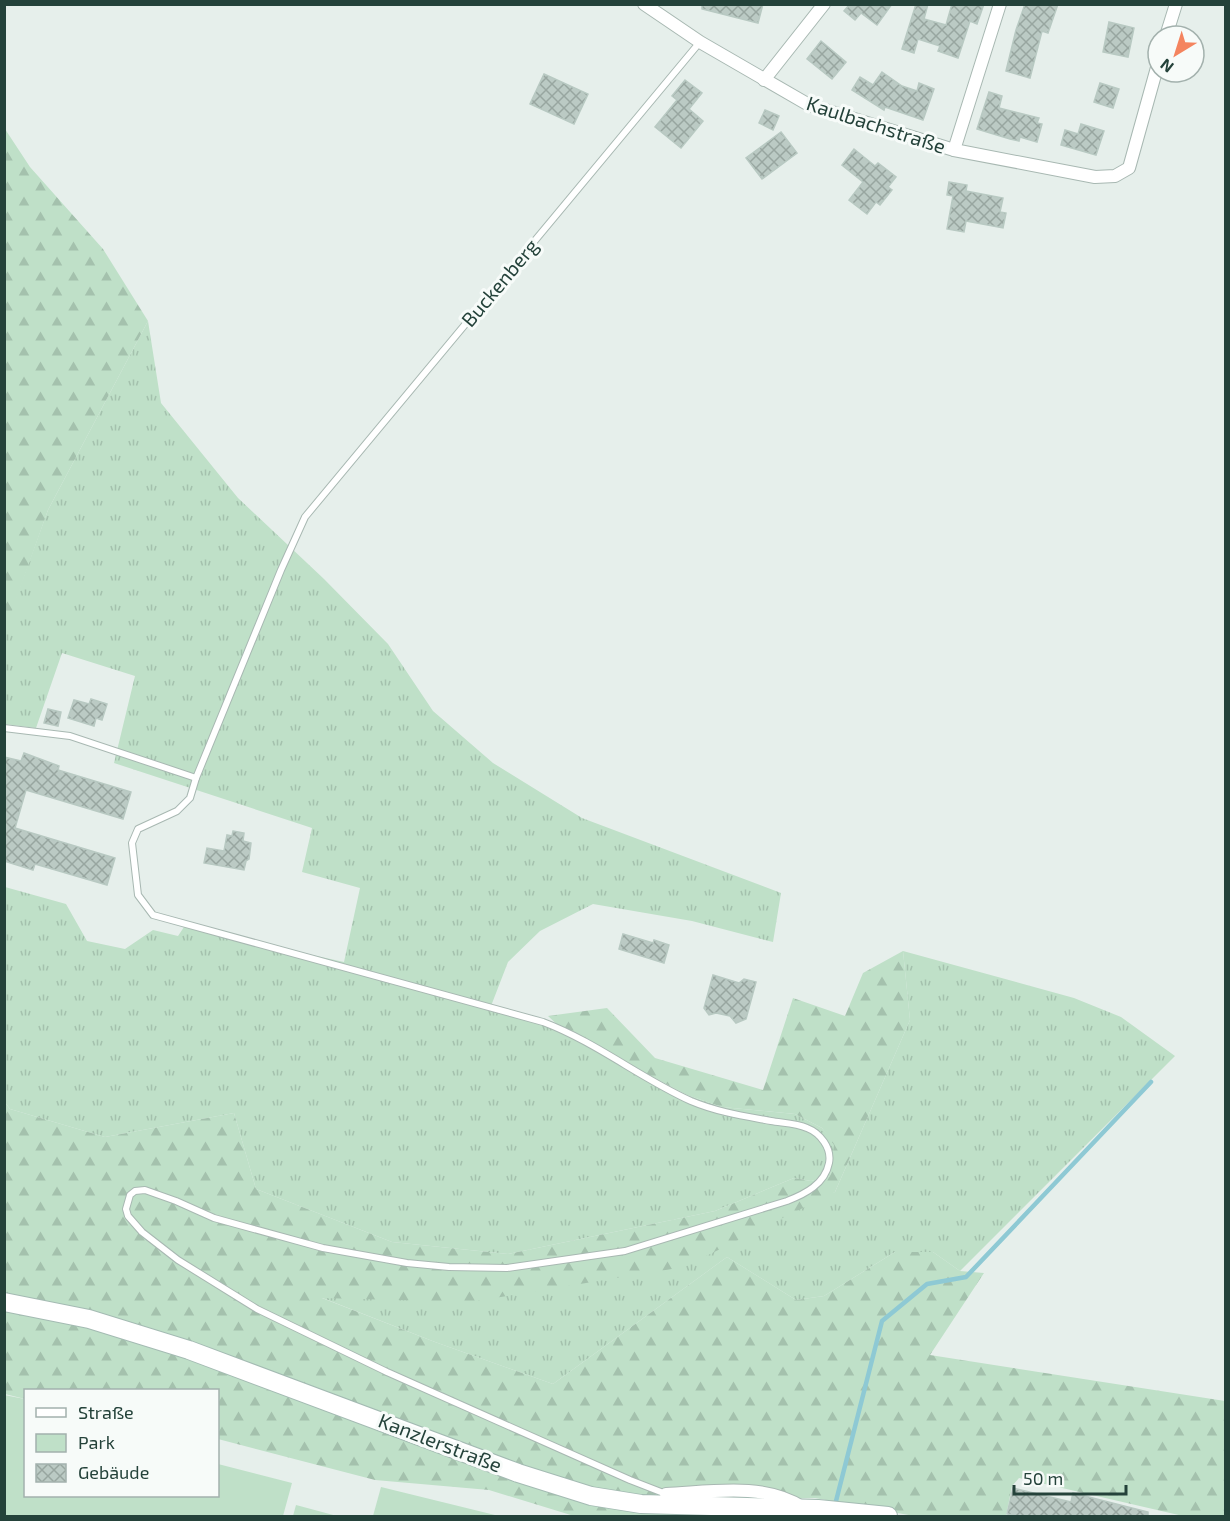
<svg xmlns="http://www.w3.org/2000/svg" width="1230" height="1521" font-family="'Exo 2',sans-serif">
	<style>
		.grass { fill: url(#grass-tufts) }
		.forest { fill: url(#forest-firs) }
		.green { fill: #bfe0c8 }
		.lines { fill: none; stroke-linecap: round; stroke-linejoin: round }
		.stream { stroke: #8ec9d4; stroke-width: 4.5 }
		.building { fill: url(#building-cross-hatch); stroke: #b8c9c2; stroke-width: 1.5 }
		.lane-casing { stroke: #a8b8b2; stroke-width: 8 }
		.street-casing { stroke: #a8b8b2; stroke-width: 14 }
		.secondary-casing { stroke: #a4bbb3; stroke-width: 20 }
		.lane { stroke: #fff; stroke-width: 6 }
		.street { stroke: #fff; stroke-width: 12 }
		.secondary { stroke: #fff; stroke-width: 18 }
		.labels { text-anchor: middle; stroke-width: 6; stroke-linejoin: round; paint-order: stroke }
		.street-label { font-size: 20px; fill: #24423a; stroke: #f7fbf9 }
	</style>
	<defs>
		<pattern id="grass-tufts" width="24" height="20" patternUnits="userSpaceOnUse" patternTransform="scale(1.5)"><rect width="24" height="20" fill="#bfe0c8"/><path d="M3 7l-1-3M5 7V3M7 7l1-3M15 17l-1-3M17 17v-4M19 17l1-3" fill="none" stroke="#a4c1ad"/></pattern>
		<pattern id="forest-firs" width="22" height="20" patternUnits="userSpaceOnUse" patternTransform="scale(1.5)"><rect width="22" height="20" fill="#bfe0c8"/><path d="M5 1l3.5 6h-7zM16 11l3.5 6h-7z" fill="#a4c1ad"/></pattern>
		<pattern id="building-cross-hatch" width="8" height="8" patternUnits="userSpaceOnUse" patternTransform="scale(1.5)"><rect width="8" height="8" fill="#bbcac4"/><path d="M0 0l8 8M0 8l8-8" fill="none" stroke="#98a6a0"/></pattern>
	</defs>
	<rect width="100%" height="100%" fill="#e6efeb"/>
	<g class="grass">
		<polygon points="148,321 161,403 238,498 324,579 388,644 433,711 493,763 582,818 781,893 773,942 692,921 593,904 540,931 508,962 491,1006 562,1029 687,1095 722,1107 795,1114 822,1128 835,1144 830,1176 811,1181 794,1178 715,1211 508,1254 392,1242 256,1189 234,1113 105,1137 10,1109 4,1101 5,887 66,904 87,941 125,949 153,930 178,936 184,927 344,962 360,888 302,872 312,828 114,763 135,676 62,653 36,728 5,724 4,631 48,510"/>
		<polygon points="903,951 1074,998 1121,1017 1175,1056 960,1271 933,1252 895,1252 824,1296 796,1300 727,1257 553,1384 435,1342 320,1297 835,1192 910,1020"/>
	</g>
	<g class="forest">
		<polygon points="5,129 30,167 103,249 148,321 48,510 5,631"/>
		<polygon points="903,951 910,1020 835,1192 684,1267 470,1302 322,1298 435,1342 553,1384 727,1257 796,1300 824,1296 895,1252 933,1252 960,1271 984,1273 930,1355 1225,1401 1225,1516 1183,1516 1019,1478 1012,1486 1006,1516 914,1516 815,1498 720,1500 717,1516 574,1516 489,1490 375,1480 218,1439 218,1390 26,1390 25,1399 5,1394 4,1101 10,1109 105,1137 234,1113 256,1189 392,1242 508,1254 715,1211 794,1178 811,1181 830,1176 834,1145 822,1128 795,1114 722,1107 687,1095 562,1029 548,1016 607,1008 655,1058 763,1090 793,998 845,1016 863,973"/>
	</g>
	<g class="green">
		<polygon points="4,1395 25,1399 26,1496 218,1496 218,1464 292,1483 283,1516 5,1516"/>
		<polygon points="381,1487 499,1516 373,1516"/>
		<polygon points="296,1505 337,1516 293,1516"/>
	</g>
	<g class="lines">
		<polyline class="stream" points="835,1505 882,1321 927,1284 966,1277 1151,1082"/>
	</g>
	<g class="building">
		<polygon points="702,4 763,4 758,23 702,9"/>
		<polygon points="850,4 892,4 877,25 861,13 855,20 844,11"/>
		<polygon points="916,4 928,4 924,19 946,25 952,4 984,4 977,24 970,21 958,58 938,51 940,46 918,39 914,53 902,49"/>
		<polygon points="1025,4 1058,4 1048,33 1042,31 1030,78 1006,71 1016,30"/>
		<polygon points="1109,22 1134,28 1128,57 1103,52"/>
		<polygon points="821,41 846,62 832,79 807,59"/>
		<polygon points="882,72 902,86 917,91 919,83 934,89 923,120 885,107 884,110 852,90 860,77 873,85"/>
		<polygon points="544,74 588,94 574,124 530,104"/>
		<polygon points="685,80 702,93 689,109 703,121 681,148 655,127 677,100 672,96"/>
		<polygon points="1100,83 1119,89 1113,108 1094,102"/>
		<polygon points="989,92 1002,96 999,108 1039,118 1037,123 1042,124 1037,142 1020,137 1019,141 1010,139 977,129"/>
		<polygon points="765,110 779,116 773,130 759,123"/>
		<polygon points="1081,124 1104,131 1096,155 1061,145 1065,130 1078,134"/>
		<polygon points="781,132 797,153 762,179 746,158"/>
		<polygon points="854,149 875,166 878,163 896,177 888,187 892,190 880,205 876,202 867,214 849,200 863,182 842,165"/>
		<polygon points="949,182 967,185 966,191 1003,198 1000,212 1006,213 1003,228 966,221 964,232 947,229 953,196 947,195"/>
		<polygon points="91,699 107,704 102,720 96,718 94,726 68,718 74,700 89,704"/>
		<polygon points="48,709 61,712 58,726 44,723"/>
		<polygon points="24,753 59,766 58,770 131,792 123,819 26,790 15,828 115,858 107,885 35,864 33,870 4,861 4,757 21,761"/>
		<polygon points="233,831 244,833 243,841 251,843 249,859 246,861 244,870 204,863 207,848 224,851 227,835 232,836"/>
		<polygon points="623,934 653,943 654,940 669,945 664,963 619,949"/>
		<polygon points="713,975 739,983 744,979 756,982 746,1019 736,1023 730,1016 716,1013 709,1015 704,1008"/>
		<polygon points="1013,1488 1071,1502 1073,1493 1148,1512 1148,1516 1017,1516 1007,1514"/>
	</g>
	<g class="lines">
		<defs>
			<g id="lane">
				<polyline points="4,728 70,736 196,778"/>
				<path d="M666,1494l-36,-14 -243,-108 -130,-63 -79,-49 -36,-28 -14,-16 -2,-7 4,-14 5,-4 10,-1 31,11 38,17 109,30 84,15 42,4 58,1 118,-17 162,-50c18,-7 38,-17 42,-38 3,-15 -9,-30 -22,-35 -11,-5 -25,-5 -36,-7 -27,-5 -54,-9 -80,-20 -51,-23 -95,-59 -148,-79l-390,-107 -15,-20 -6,-52 6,-14 39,-18 13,-13 6,-20 85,-208 24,-53 395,-475"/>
			</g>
			<g id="street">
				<polyline points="644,4 700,42 809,105 954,150 1095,177 1115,176 1129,168 1158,64"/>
				<polyline points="1166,36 1176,4"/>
				<polyline points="764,80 824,4"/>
				<polyline points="954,150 1000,4"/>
				<path d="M666,1494c44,-2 97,-12 136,13"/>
			</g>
			<polyline id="secondary" points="4,1302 89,1319 189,1350 518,1473 591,1496 641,1504 818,1509 888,1516"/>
		</defs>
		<use href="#lane" class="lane-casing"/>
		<use href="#street" class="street-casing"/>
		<use href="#secondary" class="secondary-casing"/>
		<use href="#lane" class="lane"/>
		<use href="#street" class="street"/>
		<use href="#secondary" class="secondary"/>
	</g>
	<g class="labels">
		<g class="street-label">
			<text transform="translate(876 125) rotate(18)" y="7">Kaulbachstraße</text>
			<text transform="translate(500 283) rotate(-50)" y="7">Buckenberg</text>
			<text transform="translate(440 1443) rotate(21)" y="7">Kanzlerstraße</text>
		</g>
	</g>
	<rect width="1230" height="1521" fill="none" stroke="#24423a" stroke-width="12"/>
	<rect x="24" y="1389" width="195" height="108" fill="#f7fbf9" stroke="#a3b1ad" stroke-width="1.5"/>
	<rect x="36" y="1408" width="30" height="9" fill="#ffffff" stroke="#a3b1ad" stroke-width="1.5"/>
	<text x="78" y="1419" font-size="18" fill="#24423a">Straße</text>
	<rect x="36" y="1434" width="30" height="18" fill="#bfe0c8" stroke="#a3b1ad" stroke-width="1.5"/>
	<text x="78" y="1449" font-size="18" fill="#24423a">Park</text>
	<rect x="36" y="1464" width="30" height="18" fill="url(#building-cross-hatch)" stroke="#a3b1ad" stroke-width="1.5"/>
	<text x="78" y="1479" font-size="18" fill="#24423a">Gebäude</text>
	<g transform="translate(1176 54) rotate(218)"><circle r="28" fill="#f7fbf9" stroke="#a3b1ad" stroke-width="1.5"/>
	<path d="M0-4.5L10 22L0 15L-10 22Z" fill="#f4845f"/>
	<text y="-9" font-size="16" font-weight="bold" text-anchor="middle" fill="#24423a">N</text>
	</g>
	<path d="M1014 1485v9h112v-9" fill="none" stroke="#24423a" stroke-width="3"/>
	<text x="1023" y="1485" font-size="18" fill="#24423a" stroke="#f7fbf9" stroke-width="4.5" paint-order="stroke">50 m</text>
</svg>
